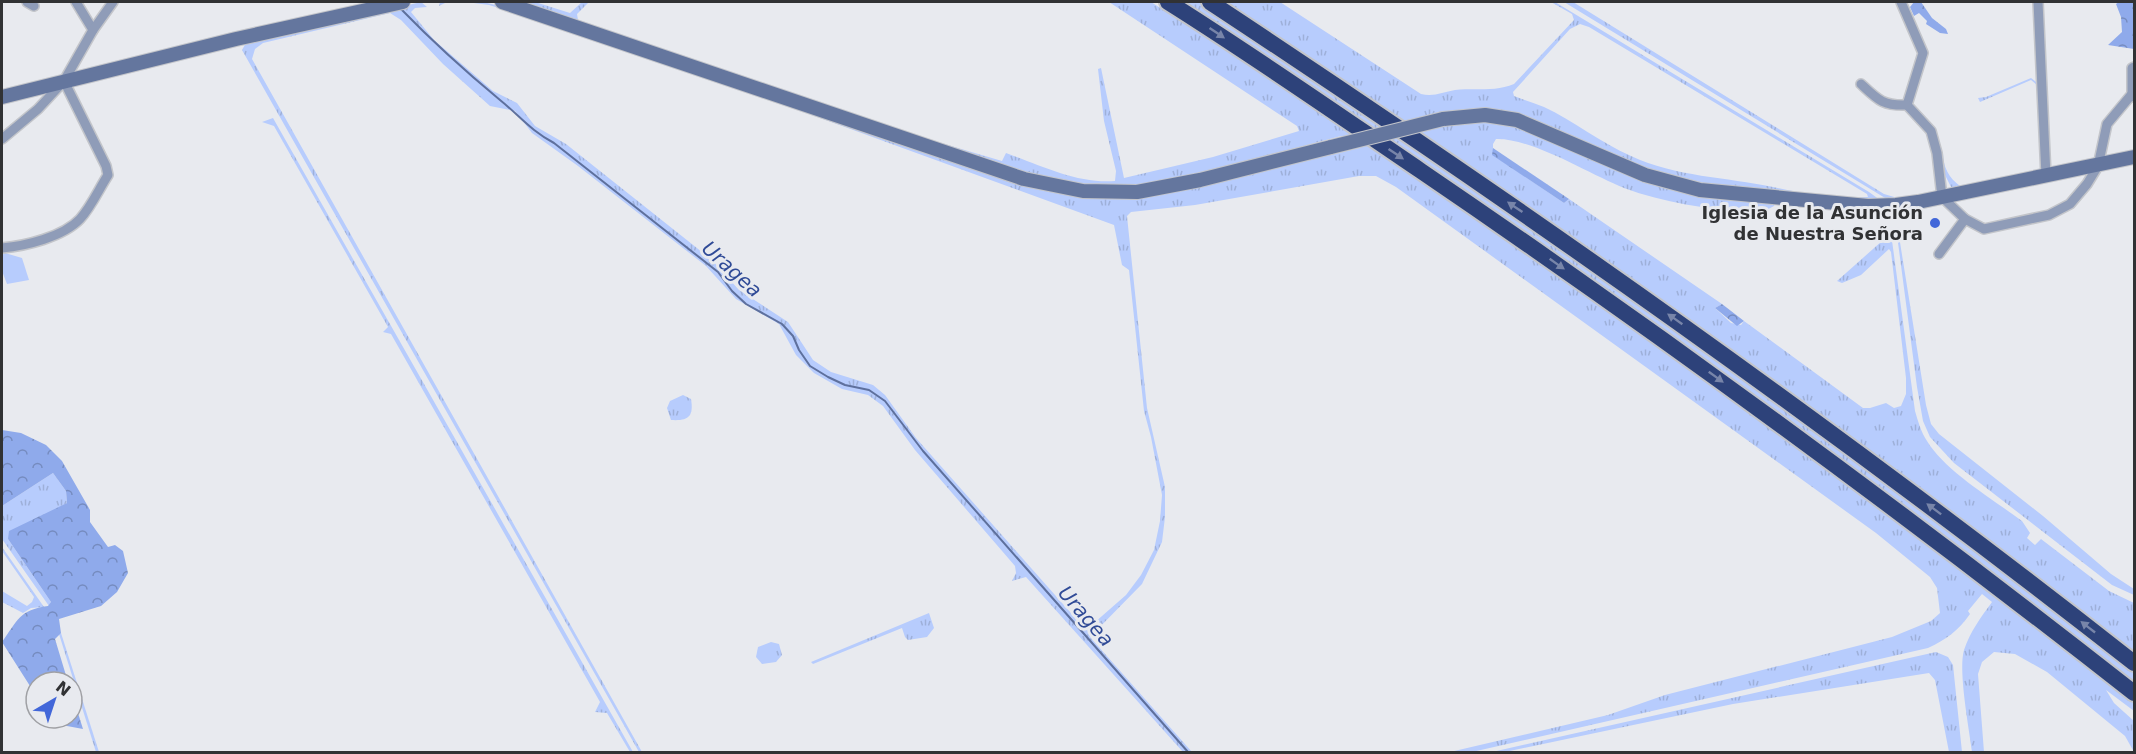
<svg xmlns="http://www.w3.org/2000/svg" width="2136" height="754" font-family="'DejaVu Sans',sans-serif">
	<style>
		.grass { fill: url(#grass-tufts); fill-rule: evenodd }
		.forest { fill: url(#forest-crowns) }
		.garden { fill: #b7ccfd }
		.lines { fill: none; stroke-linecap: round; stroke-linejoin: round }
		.stream { stroke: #5e709d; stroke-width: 2 }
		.street-casing { stroke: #c3c5ca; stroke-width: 12 }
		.secondary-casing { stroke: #c3c5ca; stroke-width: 16 }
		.highway-casing { stroke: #c3c5ca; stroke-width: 20 }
		.street { stroke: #8f9cb8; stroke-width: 9 }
		.secondary { stroke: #64769e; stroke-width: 14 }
		.highway { stroke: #2d427a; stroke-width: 16 }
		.secondary-bridge-casing { stroke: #c3c5ca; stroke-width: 16; stroke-linecap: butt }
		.secondary-bridge { stroke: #64769e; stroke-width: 14 }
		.oneway { fill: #7885a9 }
		.poi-dot { fill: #4267d9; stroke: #e8eaef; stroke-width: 2 }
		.labels { text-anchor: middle; stroke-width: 6; stroke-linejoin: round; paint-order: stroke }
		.poi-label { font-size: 18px; font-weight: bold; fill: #313234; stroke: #e8eaef; text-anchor: end }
		.water-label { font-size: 20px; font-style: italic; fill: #304b97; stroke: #e8eaef }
	</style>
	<defs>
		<pattern id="grass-tufts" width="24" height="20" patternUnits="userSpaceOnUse" patternTransform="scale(1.5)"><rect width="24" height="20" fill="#b7ccfd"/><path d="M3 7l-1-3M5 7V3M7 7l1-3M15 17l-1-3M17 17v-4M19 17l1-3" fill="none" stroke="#9eb0d9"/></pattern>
		<pattern id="forest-crowns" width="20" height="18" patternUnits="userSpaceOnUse" patternTransform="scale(1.5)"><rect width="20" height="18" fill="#8faaeb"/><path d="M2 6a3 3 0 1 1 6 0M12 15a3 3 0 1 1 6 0" fill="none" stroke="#758bbf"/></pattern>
	</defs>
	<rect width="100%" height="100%" fill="#e8eaef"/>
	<g class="grass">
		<path d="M421,2l6,5 -12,1 -4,4 23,28 59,51 24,12 18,23 31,18 146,116 27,30 49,32 25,38 18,12 42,13 12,10 31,43 170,192 40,-35 15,-20 13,-25 6,-29 2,-26 -11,-58 -7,-26 -15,-141 -7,-5 -8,-40 -346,-126 -231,-79 -48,-15 -23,-3h-19l-8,4 1,-4h43l25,6 291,98 182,66 50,15 39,8 31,4h30l34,-5 169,-42 1,2 24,-6 -18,-12 -161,43 -33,6 -28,2 -28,-1 -61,-12 -511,-172h16l35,11 12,-11h7l-12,12 1,6 353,120 71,21 4,-8c34,12 72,31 109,28l1,-10 -12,-50 -6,-52 3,-1 23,110 89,-21 86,-26 -2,-5 -188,-124h42c340,216 666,453 983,701v8l-28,-21 8,13 20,18v31l-9,-16 -78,-64 -32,-18 -21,-2 -12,10 -4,12 6,78h-12c-3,-24 -14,-81 -8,-102 6,-18 17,-33 28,-48l-10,-8 -14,17 2,3c-12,17 -23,25 -42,34l-456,104h-22l158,-37 57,-20 227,-58 39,-16 9,-8 -3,-25 -7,-11 -54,-44 -480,-346 -20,-11h-17l-164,29 -64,7 -4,4 20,192 18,79v30l-3,25 -20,42 -52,53 102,115h-9l-157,-175 -14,4 4,-8 -1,-7 -100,-116 -32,-44 -15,-11 -26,-6 -28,-16 -18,-18 -17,-31 -43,-25 -30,-33 -128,-100 -46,-33 -17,-22 -25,-5 -47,-42 -42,-44 -11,-7 -127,30 -8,6 -3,10 390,693h-3l-397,-702 4,-7z"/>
		<polygon points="1178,2 1199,2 1263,43 1674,325 2134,670 2134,685"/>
		<path d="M1226,2h54l141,92c13,3 22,-2 34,-4 20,-2 40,2 59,-6l60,-64 -2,-6 -21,-12h4l314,190 11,8 -4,3c-40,-4 -81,-9 -122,-14 -29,-3 -58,-5 -86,-12 -82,-22 -140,-83 -232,-64l13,11 45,-3 29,6 186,70 50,6 17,-1 -2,4 -15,8h-10c-42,-6 -85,-11 -125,-26 -35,-14 -92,-50 -128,-49l-3,5v11l71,48 5,-4 153,105 -7,4 16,15 10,2 3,-4 119,87h7l16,-5 8,5 7,-2 5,-12v-16l-15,-126 -2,-3 -28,26 -19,8 -5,-2 54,-48 24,178c3,10 6,21 12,30 18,30 67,59 95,80l8,12 -3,5 8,7 6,-6 68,52 25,12v49c-294,-228 -596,-445 -908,-650zM1580,24l9,3 278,167 1,3c-32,2 -64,-3 -95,-10 -47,-10 -97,-10 -142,-31 -30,-13 -57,-35 -87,-49 -10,-4 -20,-7 -30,-11l-1,-4 57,-63z"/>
		<polygon points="1564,2 1573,2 1884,194 1901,199 1890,201"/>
		<path d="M2031,78l9,7 3,84 -1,4 -89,18 -10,-20 -2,-17 2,-1c0,14 6,25 17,33l78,-14 3,-4 -3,-82 -7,-6 -51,22 -2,-4 8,-1z"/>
		<polygon points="273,118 633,752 630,752 607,713 595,712 600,702 391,334 383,332 388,327 274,126 262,122"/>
		<polygon points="1897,235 1899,236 1926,405 1931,424 1939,434 2043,516 2111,574 2134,589 2134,595 2112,585 1954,463 1930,437 1923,421 1917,387"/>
		<path d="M683,395l8,4c3,18 -3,22 -20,21l-4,-12 3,-7z"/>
		<polygon points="53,473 66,491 67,503 8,539 51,602 49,606 2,539 2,506"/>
		<polygon points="2,547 44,607 31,608 23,613 2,602 2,591 27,606 32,602 34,597 2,551"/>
		<polygon points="929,613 934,628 927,637 908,640 905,637 902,628 813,664 811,662"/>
		<polygon points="61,633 99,752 96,752 59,634"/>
		<polygon points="771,642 779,644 782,655 776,662 762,664 756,657 758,647"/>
		<polygon points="1936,652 1948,657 1953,665 1962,752 1949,752 1935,680 1929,673 1733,704 1505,752 1492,752"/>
	</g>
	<g class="forest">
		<polygon points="1914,2 1921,2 1932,18 1946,29 1948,34 1940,33 1926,24 1927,21 1919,13 1914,16 1910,7"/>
		<polygon points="2119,2 2134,2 2134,49 2108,45 2122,32 2121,17 2116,4"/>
		<polygon points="1493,148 1569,199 1564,203 1492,155"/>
		<polygon points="1722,304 1744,321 1737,326 1715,308"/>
		<path d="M2,430l19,3 25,12 16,16 28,49v12l18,25 7,-2 8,6 5,22 -11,19 -16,14 -42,13 2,14 -6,6 13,43h-32v36h36v-24l11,35 -48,-9 -3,-6 -2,-28 -28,-44c16,-22 17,-32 46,-36l3,-4 -43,-63 1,-8 58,-28 -1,-12 -13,-18 -51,33z"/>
	</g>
	<polygon class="garden" points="5,253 22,258 29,280 7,284 2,271 2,255"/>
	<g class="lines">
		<path class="stream" d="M401,9c32,33 64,62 99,91 21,17 30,30 54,43l164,129 14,19 14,13 36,20 11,12 6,14 11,16 18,11 17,8 24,5 16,11 38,50 265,301"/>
		<defs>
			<g id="street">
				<polyline points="27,2 34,6"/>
				<polyline points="76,2 93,30"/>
				<polyline points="1901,2 1923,53 1907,105 1931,131 1937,153 1942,197 1965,219 1984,229 2049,215 2070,204 2087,184 2098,166 2107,124 2132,94"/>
				<polyline points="2038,2 2046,176"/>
				<polyline points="2134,67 2132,68 2132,94 2134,97"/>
				<path d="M1861,84c17,16 22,22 46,21"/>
				<polyline points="2,139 38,109 64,81 93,30 113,2"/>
				<path d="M2,248c23,-2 61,-11 78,-29 11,-12 19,-30 28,-44l-2,-9 -42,-85"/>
				<polyline points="1939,254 1965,219"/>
			</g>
			<g id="secondary">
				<polyline points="502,2 1024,179 1083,191 1137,192 1200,180 1331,147"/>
				<polyline points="2,97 236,39 403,2"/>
				<polyline points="1443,119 1485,115 1517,120 1645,175 1700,190 1868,206 1896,205 1918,202 2134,157"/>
			</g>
			<g id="highway">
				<path d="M1168,2c86,54 169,112 253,169 244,166 481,340 713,522"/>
				<path d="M1210,2c317,209 626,427 924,661"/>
			</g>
		</defs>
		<use href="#street" class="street-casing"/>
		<use href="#secondary" class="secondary-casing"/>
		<use href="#highway" class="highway-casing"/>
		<use href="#street" class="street"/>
		<use href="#secondary" class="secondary"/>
		<use href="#highway" class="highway"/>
		<defs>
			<polyline id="secondary-bridge" points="1331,147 1443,119"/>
		</defs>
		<use href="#secondary-bridge" class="secondary-bridge-casing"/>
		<use href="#secondary-bridge" class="secondary-bridge"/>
	</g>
	<defs><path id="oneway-solid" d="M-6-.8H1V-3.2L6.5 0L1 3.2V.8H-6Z" transform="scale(1.5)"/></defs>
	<g class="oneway">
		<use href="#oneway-solid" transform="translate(1217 33) rotate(34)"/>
		<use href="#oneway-solid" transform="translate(1396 154) rotate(34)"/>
		<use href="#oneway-solid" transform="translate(1515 207) rotate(-146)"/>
		<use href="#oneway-solid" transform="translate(1557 264) rotate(35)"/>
		<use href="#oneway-solid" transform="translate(1675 319) rotate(-145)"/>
		<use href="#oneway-solid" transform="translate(1716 377) rotate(36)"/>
		<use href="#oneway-solid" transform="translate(1934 509) rotate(-143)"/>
		<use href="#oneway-solid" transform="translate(2088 627) rotate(-142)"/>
	</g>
	<circle class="poi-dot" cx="1935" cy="223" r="6"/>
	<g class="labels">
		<g class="poi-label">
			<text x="1923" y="219">Iglesia de la Asunción<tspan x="1923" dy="21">de Nuestra Señora</tspan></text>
		</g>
		<g class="water-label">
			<text transform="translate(732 269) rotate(42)" y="7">Uragea</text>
			<text transform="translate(1086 616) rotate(49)" y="7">Uragea</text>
		</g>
	</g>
	<rect width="2136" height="754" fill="none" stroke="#313234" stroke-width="6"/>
	<g transform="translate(54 700) rotate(39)"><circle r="28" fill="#e8eaef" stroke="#9fa0a4" stroke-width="1.5"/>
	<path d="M0-4.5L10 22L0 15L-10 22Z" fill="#4267d9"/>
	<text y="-9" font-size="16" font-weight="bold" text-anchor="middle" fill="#313234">N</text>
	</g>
</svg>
